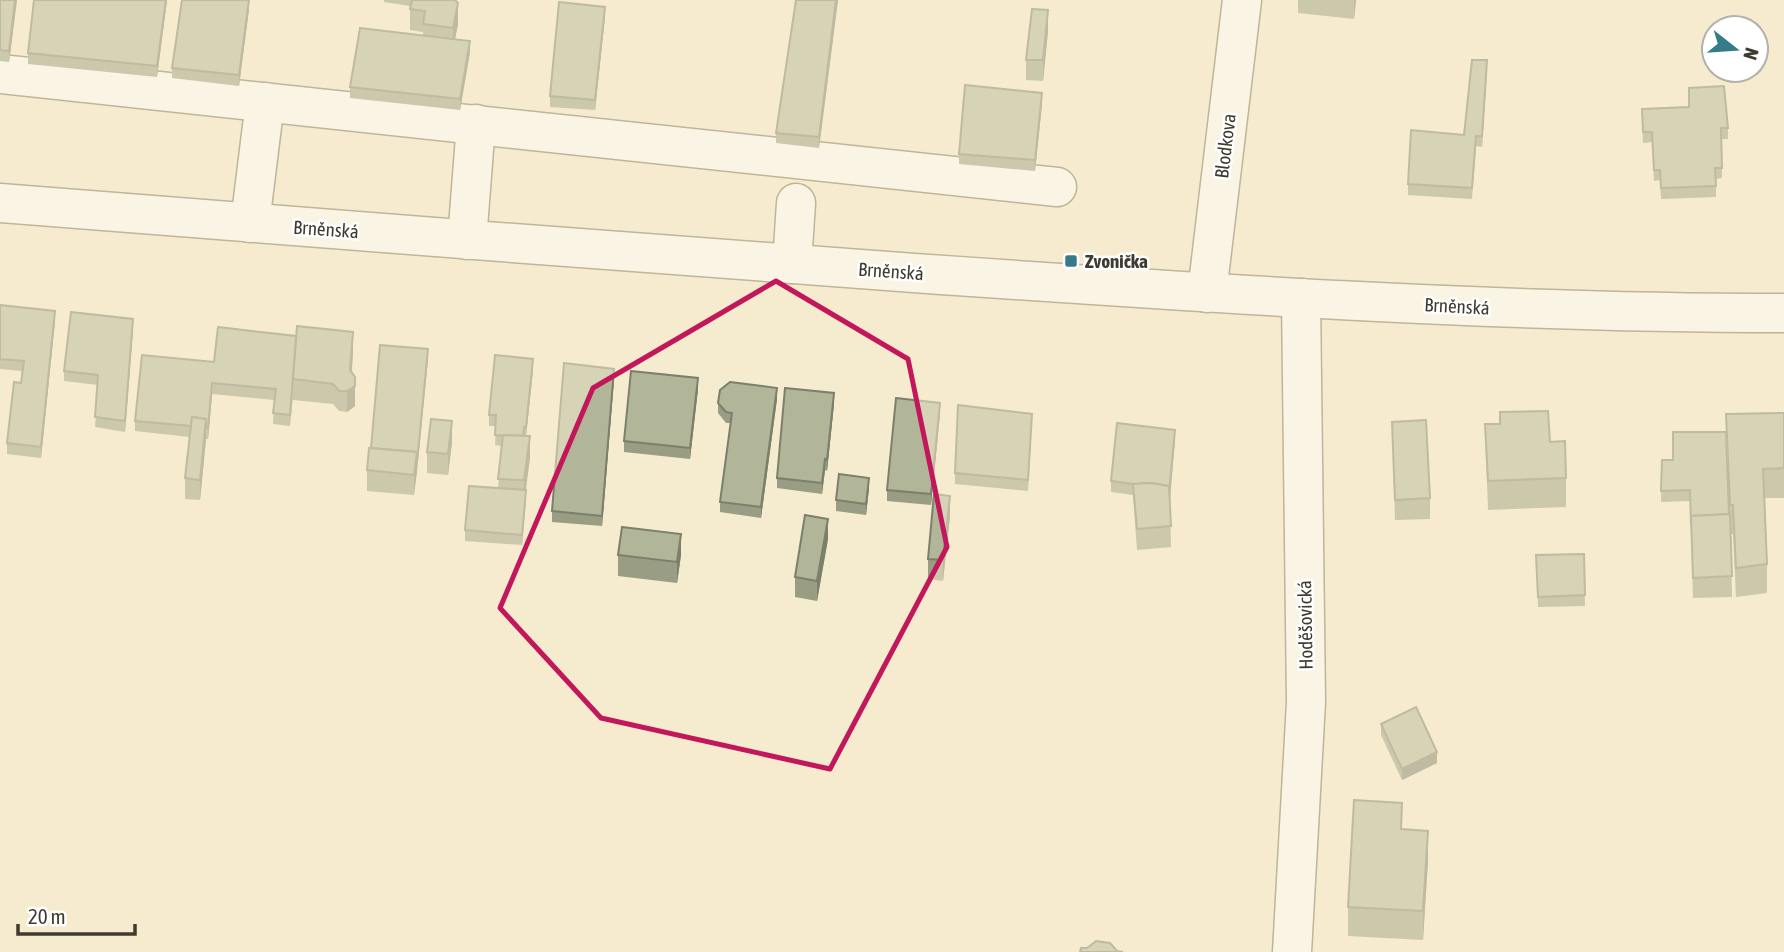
<svg xmlns="http://www.w3.org/2000/svg" width="1784" height="952" font-family="'Asap Condensed',sans-serif">
	<style>
		.lines { fill: none; stroke-linecap: round; stroke-linejoin: round }
		.minor-casing { stroke: #7c7358; stroke-width: 41 }
		.minor { stroke: #fff; stroke-width: 38 }
		.wall { fill: #989d84 }
		.shaded-wall { fill: #7c7f6b }
		.building { fill: #b1b699; stroke: #7c7f6b; stroke-width: 2 }
		.marked { fill: none; stroke: #c2185b; stroke-width: 5; stroke-linejoin: round }
		.poi-dot { fill: #367c88; stroke: #fff; stroke-width: 2.5 }
		.labels { text-anchor: middle; stroke-width: 5; stroke-linejoin: round; paint-order: stroke }
		.street-label { font-size: 19px; fill: #3f3b30; stroke: #fff }
		.poi-label { font-size: 19px; font-weight: bold; fill: #3f3b30; stroke: #fff; text-anchor: start }
	</style>
	<rect width="100%" height="100%" fill="#f5ebce"/>
	<g class="lines">
		<defs>
			<g id="minor">
				<polyline points="0,74 1057,187"/>
				<path d="M0,203c305,24 609,48 914,70 289,20 579,40 870,40"/>
				<polyline points="250,223 265,102"/>
				<polyline points="467,240 476,124"/>
				<polyline points="792,264 796,203"/>
				<polyline points="1207,293 1242,0"/>
				<polyline points="1292,952 1306,702 1301,298"/>
			</g>
		</defs>
		<use href="#minor" class="minor-casing"/>
		<use href="#minor" class="minor"/>
	</g>
	<g class="wall">
		<polygon points="0,0 17,0 9,62 0,61"/>
		<polygon points="167,0 157,77 28,64 28,53"/>
		<polygon points="384,0 456,0 458,24 455,39 470,52 460,110 350,98 350,87 423,35 423,32 410,30 410,6 384,2"/>
		<polygon points="796,0 838,0 819,148 776,143 776,133"/>
		<polygon points="1298,0 1356,0 1354,19 1298,13"/>
		<polygon points="249,9 239,86 172,78 172,68"/>
		<polygon points="605,17 595,110 550,107 550,96"/>
		<polygon points="1048,31 1043,81 1026,80 1026,60"/>
		<polygon points="1487,70 1482,147 1476,146 1472,199 1408,195 1408,184 1464,135"/>
		<polygon points="1042,104 1035,171 959,164 959,154"/>
		<polygon points="1642,119 1728,128 1728,139 1721,139 1722,178 1716,179 1716,197 1661,199 1660,180 1654,181 1652,142 1643,143"/>
		<polygon points="0,305 55,321 41,458 7,454 7,443 21,383 22,371 0,369"/>
		<polygon points="133,329 125,432 95,427 98,385 64,381 64,371"/>
		<polygon points="353,352 352,372 355,397 355,406 347,412 339,411 333,404 293,400 293,397 290,426 273,424 274,400 212,394 208,439 206,439 200,500 185,499 185,478 190,437 135,431 135,421 214,362"/>
		<polygon points="428,359 414,495 367,491 367,470 371,448"/>
		<polygon points="533,370 526,436 530,457 526,490 522,545 465,541 465,530 498,488 502,446 495,445 496,426 489,426 489,415"/>
		<polygon points="614,379 602,526 552,522 552,511"/>
		<polygon points="698,389 690,459 624,452 624,441"/>
		<polygon points="777,399 761,518 720,512 720,502 731,423 726,423 718,413 718,403"/>
		<polygon points="834,404 827,471 825,470 822,494 777,488 777,478"/>
		<polygon points="1784,413 1784,498 1765,498 1767,564 1767,593 1736,597 1733,534 1731,534 1732,597 1693,598 1690,501 1661,502 1662,460 1673,460 1726,432 1726,414"/>
		<polygon points="940,414 931,505 887,501 887,490"/>
		<polygon points="1392,422 1430,498 1430,519 1395,520"/>
		<polygon points="1032,424 1028,491 955,484 955,473"/>
		<polygon points="1485,424 1550,442 1566,478 1566,507 1488,510"/>
		<polygon points="1175,440 1170,500 1171,547 1137,550 1133,495 1111,492 1111,481"/>
		<polygon points="452,442 448,475 427,473 427,452"/>
		<polygon points="869,488 866,515 836,511 836,500"/>
		<polygon points="950,516 943,581 928,579 928,559"/>
		<polygon points="828,539 817,601 795,597 795,577"/>
		<polygon points="1584,554 1585,606 1538,607 1536,555"/>
		<polygon points="618,555 681,555 677,583 618,576"/>
		<polygon points="1381,724 1437,763 1402,780 1381,735"/>
		<polygon points="1428,860 1423,940 1348,936 1348,907"/>
	</g>
	<g class="shaded-wall">
		<polygon points="15,0 17,0 9,62 9,51"/>
		<polygon points="166,0 167,0 157,77 157,66"/>
		<polygon points="249,0 249,9 239,86 239,75"/>
		<polygon points="836,0 838,0 819,148 819,137"/>
		<polygon points="1354,0 1356,0 1354,19"/>
		<polygon points="458,3 458,24 453,49 453,28"/>
		<polygon points="605,7 605,17 595,110 595,100"/>
		<polygon points="1048,10 1048,31 1043,81 1043,60"/>
		<polygon points="470,41 470,52 460,110 460,99"/>
		<polygon points="1487,60 1487,70 1482,147 1482,136"/>
		<polygon points="1042,93 1042,104 1035,171 1035,160"/>
		<polygon points="55,311 55,321 41,458 41,447"/>
		<polygon points="133,319 133,329 125,432 125,421"/>
		<polygon points="353,332 353,352 350,389 355,377 355,406 347,412 347,391"/>
		<polygon points="428,349 428,359 417,472 417,462"/>
		<polygon points="533,359 533,370 526,437 526,427"/>
		<polygon points="614,369 614,379 602,526 602,516"/>
		<polygon points="698,378 698,389 690,459 690,448"/>
		<polygon points="212,383 212,394 208,439 208,428"/>
		<polygon points="777,388 777,399 761,518 761,507"/>
		<polygon points="834,393 834,404 827,471 827,460"/>
		<polygon points="940,403 940,414 931,505 931,494"/>
		<polygon points="206,419 206,439 200,500 200,480"/>
		<polygon points="452,421 452,442 448,475 448,454"/>
		<polygon points="1175,430 1175,440 1169,506 1169,496"/>
		<polygon points="530,436 530,457 524,501 524,480"/>
		<polygon points="417,452 417,472 414,495 414,475"/>
		<polygon points="825,459 825,470 822,494 822,483"/>
		<polygon points="869,478 869,488 866,515 866,504"/>
		<polygon points="526,490 526,501 522,545 522,535"/>
		<polygon points="950,496 950,516 943,581 943,560"/>
		<polygon points="828,519 828,539 817,601 817,581"/>
		<polygon points="681,534 681,555 677,583 677,562"/>
		<polygon points="1437,752 1437,763 1402,780 1402,769"/>
		<polygon points="1428,831 1428,860 1423,940 1423,911"/>
	</g>
	<g class="building">
		<polygon points="0,0 15,0 9,51 0,50"/>
		<polygon points="34,0 166,0 157,66 28,53"/>
		<polygon points="182,0 249,0 239,75 172,68"/>
		<polygon points="412,0 455,0 458,3 453,28 423,24 425,11 410,9"/>
		<polygon points="796,0 836,0 819,137 776,133"/>
		<polygon points="559,2 605,7 595,100 550,96"/>
		<polygon points="1032,9 1048,10 1043,60 1026,60"/>
		<polygon points="360,28 470,41 460,99 350,87"/>
		<polygon points="1472,60 1487,60 1482,136 1476,136 1472,188 1408,184 1411,130 1464,135"/>
		<polygon points="965,85 1042,93 1035,160 959,154"/>
		<polygon points="1724,86 1728,128 1721,128 1722,168 1715,168 1716,186 1661,188 1660,170 1654,170 1652,132 1643,132 1642,109 1689,107 1689,88"/>
		<polygon points="0,305 55,311 41,447 7,443 14,382 21,383 24,361 0,359"/>
		<polygon points="71,312 133,319 125,421 95,417 98,375 64,371"/>
		<polygon points="297,326 353,332 350,370 355,377 355,386 347,391 339,391 333,384 293,379"/>
		<polygon points="218,327 296,336 290,415 273,413 276,389 212,383 208,428 206,428 206,419 192,417 191,426 135,421 142,355 214,362"/>
		<polygon points="380,345 428,349 417,462 417,452 371,448"/>
		<polygon points="495,355 533,359 526,427 524,427 523,436 495,435 496,415 489,415"/>
		<polygon points="564,363 614,369 602,516 552,511"/>
		<polygon points="631,371 698,378 690,448 624,441"/>
		<polygon points="730,382 777,388 761,507 720,502 732,413 726,412 718,403 720,390"/>
		<polygon points="785,388 834,393 827,460 825,459 822,483 777,478"/>
		<polygon points="896,398 940,403 931,494 887,490"/>
		<polygon points="958,405 1032,414 1028,480 955,473"/>
		<polygon points="1548,411 1550,442 1565,441 1566,478 1488,481 1485,424 1500,424 1500,412"/>
		<polygon points="1784,413 1784,468 1763,469 1767,564 1736,568 1733,505 1730,505 1726,414"/>
		<polygon points="192,417 206,419 200,480 185,478"/>
		<polygon points="431,419 452,421 448,454 427,452"/>
		<polygon points="1426,420 1430,498 1395,500 1392,422"/>
		<polygon points="1117,423 1175,430 1169,492 1169,486 1151,483 1133,484 1111,481"/>
		<polygon points="1673,432 1726,432 1729,514 1691,516 1691,526 1690,490 1661,491 1662,460 1673,460"/>
		<polygon points="503,435 530,436 524,480 498,479"/>
		<polygon points="369,448 417,452 414,475 367,470"/>
		<polygon points="839,474 869,478 866,504 836,500"/>
		<polygon points="1151,483 1169,486 1171,526 1137,529 1133,484"/>
		<polygon points="469,486 526,490 522,535 465,530"/>
		<polygon points="934,494 950,496 943,560 928,559"/>
		<polygon points="1730,514 1732,576 1693,578 1691,516"/>
		<polygon points="805,515 828,519 817,581 795,577"/>
		<polygon points="622,527 681,534 677,562 618,555"/>
		<polygon points="1584,554 1585,595 1538,597 1536,555"/>
		<polygon points="1416,707 1437,752 1402,769 1381,724"/>
		<polygon points="1354,800 1402,803 1401,829 1428,831 1423,911 1348,907"/>
		<polygon points="1096,941 1110,943 1117,951 1123,952 1080,952 1081,948 1087,948"/>
	</g>
	<path d="M0 0H1784V952H0ZM776,281l132,78 39,188 -117,222 -229,-51 -101,-110 93,-220z" fill="#f5ebce" fill-opacity=".55" fill-rule="evenodd"/>
	<path class="marked" d="M776,281l132,78 39,188 -117,222 -229,-51 -101,-110 93,-220z"/>
	<rect class="poi-dot" x="1064" y="254" width="14" height="14" rx="3.5"/>
	<g class="labels">
		<g class="street-label">
			<text transform="translate(1225 146) rotate(-83)" y="7">Blodkova</text>
			<text transform="translate(326 229) rotate(4)" y="7">Brněnská</text>
			<text transform="translate(891 271) rotate(4)" y="7">Brněnská</text>
			<text transform="translate(1457 306) rotate(3)" y="7">Brněnská</text>
			<text transform="translate(1305 625) rotate(-91)" y="7">Hoděšovická</text>
		</g>
		<g class="poi-label">
			<text x="1085" y="268">Zvonička</text>
		</g>
	</g>
	<g transform="translate(1735 49) rotate(107)"><circle r="33" fill="#ffffff" stroke="#b2b1ac" stroke-width="2"/>
	<path d="M0-5L12 26L0 18L-12 26Z" fill="#367c88"/>
	<text y="-10" font-size="19" font-weight="bold" text-anchor="middle" fill="#3f3b30">N</text>
	</g>
	<path d="M18 924v10h117v-10" fill="none" stroke="#3f3b30" stroke-width="3.5"/>
	<text x="28" y="924" font-size="21" fill="#3f3b30" stroke="#ffffff" stroke-width="5" paint-order="stroke">20 m</text>
</svg>
